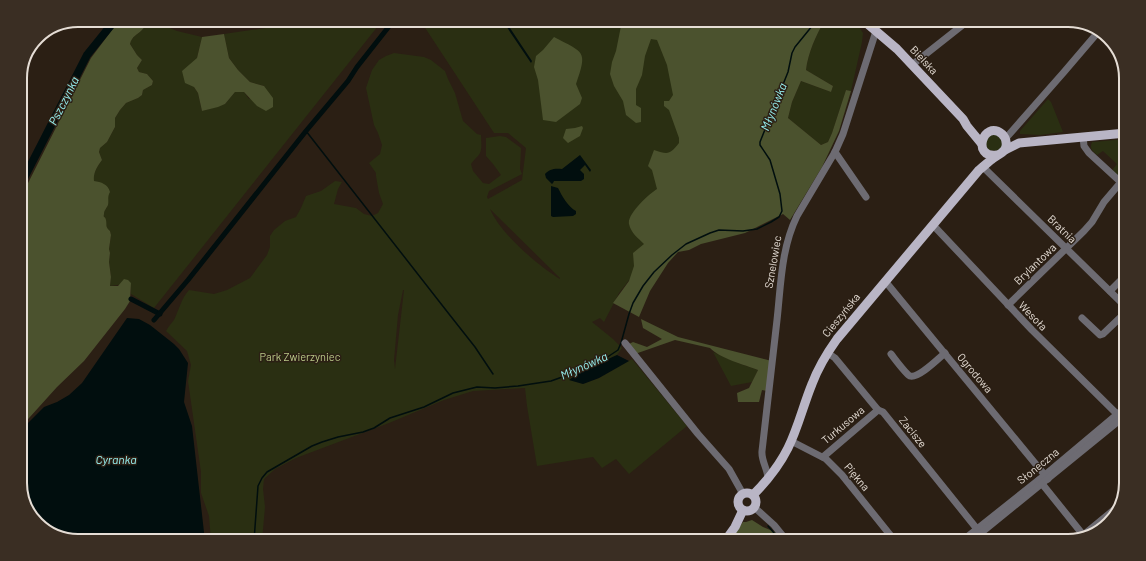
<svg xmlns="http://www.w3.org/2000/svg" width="1146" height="561" font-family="Barlow,sans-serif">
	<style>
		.green { fill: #2a2f12; fill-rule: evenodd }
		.forest { fill: #4b522e }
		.water { fill: #010e0e }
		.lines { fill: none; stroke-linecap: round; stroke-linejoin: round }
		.stream { stroke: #010e0e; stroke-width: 1.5 }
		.canal { stroke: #010e0e; stroke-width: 5 }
		.river { stroke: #010e0e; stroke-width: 8 }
		.minor { stroke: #6d6b72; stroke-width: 7 }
		.major { stroke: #b9b5c5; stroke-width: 9 }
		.labels { text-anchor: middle; stroke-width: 3; stroke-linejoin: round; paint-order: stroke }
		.street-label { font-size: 11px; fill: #e5ddd5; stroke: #2b1f14 }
		.park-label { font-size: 11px; fill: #bac988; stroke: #2b1f14 }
		.water-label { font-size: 12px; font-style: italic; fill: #97f2f2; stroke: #2b1f14 }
		.rim { fill: none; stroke: #e5ddd5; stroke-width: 2 }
	</style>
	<rect width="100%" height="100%" fill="#2b1f14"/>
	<g class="green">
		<path d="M295,20l87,1 -228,287 -23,-14v-11l-21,3 1,-9 -2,-15 1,-9 -1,-4 2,-14 -1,-4 -3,-2 -1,-4v-5l-2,-3 -1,-4 5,-8v-9l-15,-15c0,-8 4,-14 9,-21l-3,-8 1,-4 7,-6 8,-15v-9l5,-8 6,-7 12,-5 4,-3 1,-5 9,-5 1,-4 -6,-7 -8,-2 -2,-4 5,-8 -5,-5 -7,-11c2,-8 7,-9 12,-14 2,-2 3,-4 5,-6l15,4 5,-1 10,4 25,6 -5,21 -3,29 4,6 4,18 23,-7 10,-12h9l5,7 15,-13 -14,-4 -12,-12 -9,-12 -5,-24 55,-8z"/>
		<path d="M420,20h249l16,114 -51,140 -15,19 -15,29 -4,-4 -8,4 21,17 9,9 -5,7 -18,8 -29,17 13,4 16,-6 33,-19 55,67 -58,48 -13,-15 -14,9 -9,-11 -56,9 -10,-60 -2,-18 -52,3 -29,9 -55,23 -93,35 -21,11 -11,10 -1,10 2,18 -3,34h-51l-2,-25 -8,-23v-21l-13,-91 3,-16 -4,-14 -21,-20c2,-4 5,-7 8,-11 5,-10 7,-21 15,-30l25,4 13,-4 23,-12 17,-23 3,-8v-11l4,-6 11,-9 11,-4 5,-9 5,-12 15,-5 14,-10 7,1 -4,7 -4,15 22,4 8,6 8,2 6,-3 5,-9 -4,-11 -3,-17v-3l-7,-10 11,-9 2,-9 -4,-12 -4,-8 -8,-37 6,-18 7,-10 7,-4 8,-3 30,4 7,3 14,11 3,8 7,14 8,28 14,13 4,1c0,7 2,16 -3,21 -3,3 -5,5 -7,8l2,7 10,12 6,1 12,-9 -8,-11 -7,-8v-18l14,-2 6,1 15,11 -1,21 2,5 -33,17 -2,6 1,2 34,-19 4,-32 -18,-15h-14zM490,209l70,69v1c-23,-14 -60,-46 -70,-70zM403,290h1l-9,79 -1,-9 4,-45z"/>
		<path d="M825,20h27l5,4 6,9 -1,9 -11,49 -5,-1 -14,43 -4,9 -7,3 -33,-27 4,-16 9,-21 30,11 2,-6 -27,-16c2,-17 10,-35 19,-50z"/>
		<polygon points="1048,99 1051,102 1063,132 1040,135 1020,134 1020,131"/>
		<polygon points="998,134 1004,144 999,151 988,150 985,141 988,136"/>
		<path d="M1126,139v38l-4,2 -9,-7v-3l4,-5 -14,-13 -6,4c-4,-4 -8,-6 -5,-13h1z"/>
		<polygon points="713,352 738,363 758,370 752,382 731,386"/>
	</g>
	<g class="forest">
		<path d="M122,20h50c-7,11 -14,7 -25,4 -2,2 -3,4 -5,6 -5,5 -10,6 -12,14l7,11 5,5 -5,8 2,4 8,2 6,7 -1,4 -9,5 -1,5 -4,3 -12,5 -6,7 -5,8v9l-8,15 -7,6 -1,4 3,8c-5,7 -9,13 -8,21 7,1 14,3 16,11 -3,5 -1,8 -2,13 -1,3 -4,5 -4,9 -1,5 1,1 2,6 1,5 -1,7 4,11l1,4 -2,14 1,4 -1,9 2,15 -1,9h8l6,-7 4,1 3,3 -1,18 -5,8 -41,52 -27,26 -37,41v-229l71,-141 24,-32z"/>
		<path d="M632,20h193c-9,15 -17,33 -19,50l27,16 -2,6 -30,-11 -9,21 -4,16 33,27 7,-3 4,-9 14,-43 5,1 -12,40 -17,36 -32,53 -7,-6 -38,19 -44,11 -12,6 -11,2 -10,11 -18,28 -11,26 -26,-14 16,-22 5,-15 -1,-13 11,-9c-6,-6 -13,-11 -15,-20 -2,-10 20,-30 28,-35l-5,-19 -4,-4 6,-16c15,5 16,4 25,-7v-5l-10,-28 -5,-4v-5h5l4,-6 -6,-30 -10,-25 -6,-1 -6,17 -3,19 -6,14v16l5,3v14l-5,1 -10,-8 -3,-14 -9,-15 -4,-12 2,-12 4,-11 5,-25z"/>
		<polygon points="224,34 229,58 238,70 250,82 264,86 273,98 273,107 266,111 257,106 244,92 235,92 225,104 218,107 202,111 198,93 194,87 185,83 182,71 197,58 202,37"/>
		<path d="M554,37c30,16 34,13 22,47l6,14 -2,6 -24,18 -13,-2 -5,-40 -4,-13 2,-11 7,-6z"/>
		<polygon points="582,126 583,128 580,136 568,143 563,138 566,129 575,128"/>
		<path d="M641,319l37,18 94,24 -5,30 -5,-1 -3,12h-21l-1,-9 12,-5 9,-18c-13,-5 -39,-12 -48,-22l-35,-8 -40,14 -6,-10 4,-2 14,5 15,-8 -19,-11z"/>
		<polygon points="752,520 763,527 775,532 782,541 730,541 743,522 746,522"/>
	</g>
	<g class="water">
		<polygon points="502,20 515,20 514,25 510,28 532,61 531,63"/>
		<path d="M580,155l11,15 -1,2 -5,-7 -5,5 4,4v5l-3,2h-27l-1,2 -1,1 -6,-6 -1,-4c4,-5 10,-6 17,-5z"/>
		<path d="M551,186l7,2c4,8 10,19 18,23v3l-3,2 -20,1 -2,-1z"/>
		<polygon points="127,318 139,319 150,325 174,344 179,349 188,363 184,402 192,426 205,541 78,541 52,535 30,516 20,487 20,431 44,407 57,402 69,395 82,383"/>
		<polygon points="617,355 629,361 599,378 583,384 569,380 580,372"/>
	</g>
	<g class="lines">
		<g class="stream">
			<polyline points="306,131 449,314 475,347 493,374"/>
			<polyline points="768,526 781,541"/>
			<polyline points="254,541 258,486 262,478 267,472 312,446 322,442 338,437 363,432 374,428 390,418 424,407 453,393 477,387 495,388 518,386 551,381 579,371 606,358 618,350 621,343 629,314 633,303 643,286 654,272 672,255 686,244 710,233 719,230 743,231 757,229 771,222 779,217 782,211 780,194 770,160 760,145 760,142 788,72 792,53 795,47 817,20"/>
		</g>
		<g class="canal">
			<polyline points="131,299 160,314"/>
			<polyline points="154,320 188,280 306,131 348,81 357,67 394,20"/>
		</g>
		<polyline class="river" points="20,186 87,55 112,24 116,20"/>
		<g class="minor">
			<polyline points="912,65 969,20"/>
			<polyline points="1083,137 1084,146 1089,153 1126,187"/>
			<polyline points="1006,138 1064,72 1099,31"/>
			<polyline points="835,152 866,197"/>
			<polyline points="983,167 1126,307"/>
			<polyline points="933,225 1032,330 1122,419"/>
			<polyline points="885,281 1048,479"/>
			<polyline points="1110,291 1126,275"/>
			<polyline points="1008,305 1084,231 1092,222 1104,202 1121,182"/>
			<polyline points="1082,318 1100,335 1103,334 1126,312"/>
			<polyline points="625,343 698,434 729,469 743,494"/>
			<polyline points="828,353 835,358 878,410 883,412 977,529"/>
			<path d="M891,354c4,5 14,19 19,22 8,3 29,-18 35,-23"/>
			<polyline points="791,441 826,459 842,475 895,541"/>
			<polyline points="823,457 878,410"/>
			<path d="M768,479c0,-10 -7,-18 -6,-28 5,-44 10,-87 15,-131 4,-36 4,-71 20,-104l38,-64 8,-18 33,-103"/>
			<polyline points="1039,480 1084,536"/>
			<polyline points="754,507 774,525 787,541"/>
			<polyline points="1081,537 1121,504"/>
			<polyline points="962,541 1045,475 1126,407"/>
			<polyline points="971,541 1126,415"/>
		</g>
		<g class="major">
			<polyline points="863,20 897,49 963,119 967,126 981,143"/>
			<polyline points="1005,150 1019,143 1126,133"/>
			<circle cx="747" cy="502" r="9"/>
			<path d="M753,495c14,-14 26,-29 35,-47 10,-20 15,-42 24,-64 6,-16 15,-31 25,-45l142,-169c4,-3 8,-7 12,-10 7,-6 17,-8 15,-18 0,-4 -2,-6 -4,-8 -19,-15 -31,25 -5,21"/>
			<polyline points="725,541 735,527 743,510"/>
		</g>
	</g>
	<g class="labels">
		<g class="street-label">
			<text transform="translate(924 60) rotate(47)" y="4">Bielska</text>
			<text transform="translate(1062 229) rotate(44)" y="4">Bratnia</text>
			<text transform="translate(773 262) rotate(-80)" y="4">Sznelowiec</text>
			<text transform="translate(1035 264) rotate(-44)" y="4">Brylantowa</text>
			<text transform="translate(841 315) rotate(-51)" y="4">Cieszyńska</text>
			<text transform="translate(1033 316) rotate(46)" y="4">Wesoła</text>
			<text transform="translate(975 373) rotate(50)" y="4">Ogrodowa</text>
			<text transform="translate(843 425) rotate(-40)" y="4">Turkusowa</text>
			<text transform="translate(913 432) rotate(51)" y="4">Zacisze</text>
			<text transform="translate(1038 466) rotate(-39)" y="4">Słoneczna</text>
			<text transform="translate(857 477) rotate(50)" y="4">Piękna</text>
		</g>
		<g class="park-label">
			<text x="300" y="361">Park Zwierzyniec</text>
		</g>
		<g class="water-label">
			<text transform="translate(64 101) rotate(-63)" y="4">Pszczynka</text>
			<text transform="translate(774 107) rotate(-68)" y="4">Młynówka</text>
			<text transform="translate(584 366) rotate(-24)" y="4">Młynówka</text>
			<text x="116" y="464">Cyranka</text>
		</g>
	</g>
	<path d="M0 0H1146V561H0ZM78 27H1068A51 51 0 0 1 1119 78V483A51 51 0 0 1 1068 534H78A51 51 0 0 1 27 483V78A51 51 0 0 1 78 27Z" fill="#3a2e23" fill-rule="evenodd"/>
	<path class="rim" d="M78 27H1068A51 51 0 0 1 1119 78V483A51 51 0 0 1 1068 534H78A51 51 0 0 1 27 483V78A51 51 0 0 1 78 27Z"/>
</svg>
